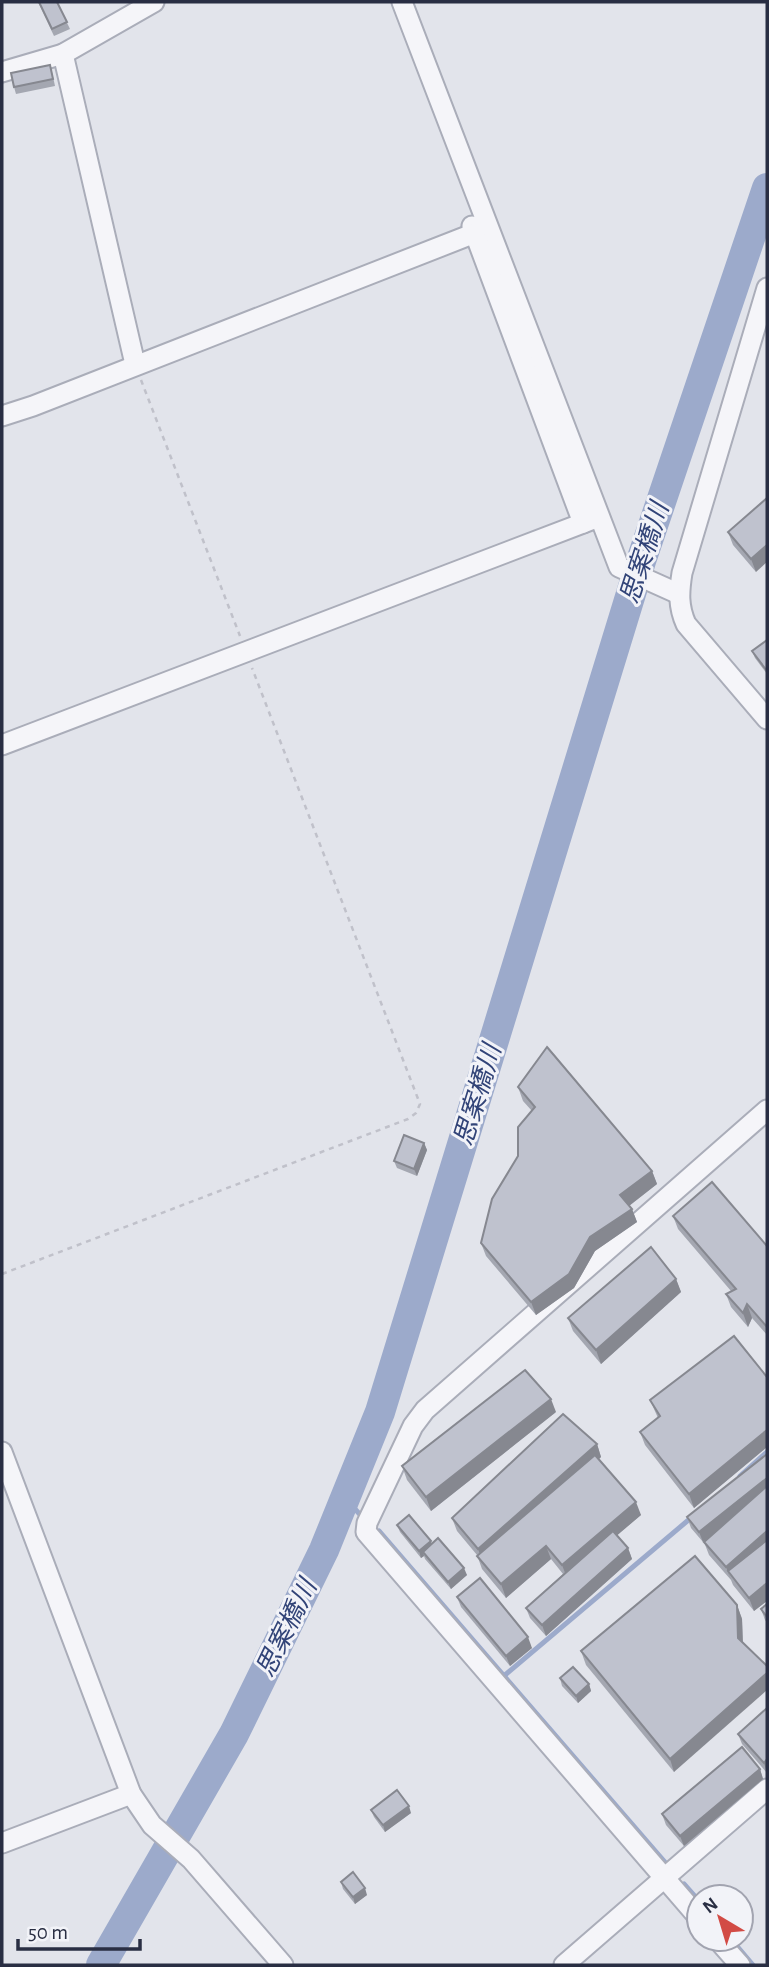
<svg xmlns="http://www.w3.org/2000/svg" width="769" height="1967" font-family="'Alegreya Sans','Noto Sans JP',sans-serif">
	<style>
		.lines { fill: none; stroke-linecap: round; stroke-linejoin: round }
		.stream { stroke: #9caacb; stroke-width: 5 }
		.river { stroke: #9caacb; stroke-width: 30 }
		.minor-casing { stroke: #aaadb9; stroke-width: 23 }
		.path { stroke: #c0c1ca; stroke-width: 2.5; stroke-dasharray: 5 5; stroke-linecap: butt }
		.minor { stroke: #f5f5f9; stroke-width: 19 }
		.wall { fill: #a4a7b1 }
		.shaded-wall { fill: #868890 }
		.building { fill: #bfc2ce; stroke: #868890; stroke-width: 2 }
		.labels { text-anchor: middle; stroke-width: 6; stroke-linejoin: round; paint-order: stroke }
		.water-label { font-size: 26px; font-style: italic; fill: #324478; stroke: #f2f3f8 }
	</style>
	<rect width="100%" height="100%" fill="#e2e4eb"/>
	<g class="lines">
		<g class="stream">
			<polyline points="740,1476 767,1452"/>
			<polyline points="346,1499 364,1519"/>
			<polyline points="379,1531 669,1867"/>
			<polyline points="505,1675 692,1517"/>
			<polyline points="684,1884 699,1901"/>
			<polyline points="731,1939 753,1965"/>
		</g>
		<polyline class="river" points="101,1965 234,1734 324,1550 380,1412 641,561 767,188"/>
		<defs>
			<g id="minor">
				<polyline points="402,2 619,567 679,594"/>
				<polyline points="63,54 135,364"/>
				<polyline points="2,72 63,54 154,2"/>
				<polyline points="472,226 583,523"/>
				<path d="M767,288l-85,285c-3,19 -4,33 4,51l81,95"/>
				<polyline points="2,416 33,406 475,233"/>
				<polyline points="2,745 599,517"/>
				<polyline points="2,1452 131,1794 152,1825 191,1859 283,1965"/>
				<polyline points="2,1843 131,1794"/>
				<polyline points="699,1918 366,1532 367,1523 413,1426 425,1410 767,1110"/>
				<polyline points="717,1939 740,1965"/>
				<polyline points="564,1965 767,1789"/>
			</g>
		</defs>
		<use href="#minor" class="minor-casing"/>
		<g class="path">
			<polyline points="141,380 240,636"/>
			<polyline points="2,1274 408,1119 416,1113 420,1104 252,668"/>
		</g>
		<use href="#minor" class="minor"/>
	</g>
	<g class="wall">
		<polygon points="38,2 57,2 70,29 54,36"/>
		<polygon points="52,72 55,86 16,94 14,87"/>
		<polygon points="767,498 756,572 733,545 728,532"/>
		<polygon points="767,640 767,674 755,658 752,651"/>
		<polygon points="518,1087 652,1171 657,1184 629,1206 632,1209 637,1222 595,1251 574,1288 536,1315 486,1256 481,1243 518,1156 532,1111 523,1101"/>
		<polygon points="424,1143 427,1150 417,1176 397,1168 394,1161"/>
		<polygon points="673,1216 767,1246 767,1335 752,1318 748,1327 731,1307 726,1294 731,1291 678,1229"/>
		<polygon points="676,1279 681,1292 601,1364 573,1331 568,1318"/>
		<polygon points="767,1377 767,1447 694,1508 645,1445 640,1432 658,1418 650,1400"/>
		<polygon points="556,1412 431,1511 407,1480 402,1466"/>
		<polygon points="597,1444 601,1457 599,1459 641,1515 617,1535 628,1548 632,1559 546,1636 530,1618 526,1608 563,1574 551,1559 506,1598 482,1569 477,1555 457,1531 452,1518"/>
		<polygon points="767,1454 767,1601 754,1611 733,1585 731,1580 709,1555 704,1542 705,1540 703,1542 691,1528 687,1517"/>
		<polygon points="397,1525 432,1544 467,1575 451,1589 425,1559 424,1556 421,1558 400,1532"/>
		<polygon points="457,1597 532,1648 510,1666 461,1607"/>
		<polygon points="767,1604 767,1623 765,1620 761,1609"/>
		<polygon points="737,1605 742,1619 743,1642 674,1772 586,1665 581,1651"/>
		<polygon points="560,1678 589,1684 591,1691 578,1703 562,1686"/>
		<polygon points="767,1708 767,1773 742,1744 738,1734"/>
		<polygon points="760,1769 763,1779 684,1846 666,1825 662,1814"/>
		<polygon points="371,1810 411,1813 385,1832 374,1817"/>
		<polygon points="341,1882 367,1895 355,1904 343,1889"/>
	</g>
	<g class="shaded-wall">
		<polygon points="767,545 767,562 756,572 751,559"/>
		<polygon points="424,1143 427,1150 417,1176 414,1169"/>
		<polygon points="652,1171 657,1184 625,1209 620,1195"/>
		<polygon points="632,1209 637,1222 595,1251 574,1288 536,1315 531,1302 590,1237"/>
		<polygon points="676,1279 681,1292 601,1364 596,1350"/>
		<polygon points="747,1304 752,1318 748,1327 743,1313"/>
		<polygon points="551,1399 556,1412 431,1511 426,1497"/>
		<polygon points="767,1430 767,1447 694,1508 689,1494"/>
		<polygon points="597,1444 601,1457 483,1562 478,1549"/>
		<polygon points="767,1478 767,1491 703,1542 699,1532"/>
		<polygon points="636,1502 641,1515 567,1578 562,1565"/>
		<polygon points="767,1531 767,1549 728,1571 731,1580 726,1567"/>
		<polygon points="431,1541 433,1548 423,1552 424,1556 421,1558 419,1551"/>
		<polygon points="546,1546 551,1559 506,1598 501,1584"/>
		<polygon points="628,1548 632,1559 546,1636 542,1625"/>
		<polygon points="464,1568 467,1575 451,1589 448,1582"/>
		<polygon points="767,1583 767,1601 754,1611 749,1598"/>
		<polygon points="737,1605 742,1619 743,1651 738,1638"/>
		<polygon points="528,1637 532,1648 510,1666 506,1656"/>
		<polygon points="767,1673 767,1690 674,1772 670,1759"/>
		<polygon points="589,1684 591,1691 578,1703 576,1696"/>
		<polygon points="767,1759 767,1773 764,1763"/>
		<polygon points="760,1769 763,1779 684,1846 680,1836"/>
		<polygon points="409,1806 411,1813 385,1832 383,1825"/>
		<polygon points="365,1888 367,1895 355,1904 353,1897"/>
	</g>
	<g class="building">
		<polygon points="39,2 57,2 67,22 52,29"/>
		<polygon points="50,65 53,79 14,87 11,73"/>
		<polygon points="767,498 767,545 751,559 728,532"/>
		<polygon points="767,640 767,671 752,651"/>
		<polygon points="547,1047 652,1171 620,1195 632,1209 590,1237 569,1274 531,1302 481,1243 492,1199 518,1156 518,1127 535,1107 518,1087"/>
		<polygon points="404,1135 424,1143 414,1169 394,1161"/>
		<polygon points="712,1182 767,1246 767,1327 747,1304 743,1313 726,1294 736,1289 673,1216"/>
		<polygon points="651,1247 676,1279 596,1350 568,1318"/>
		<polygon points="734,1336 767,1377 767,1430 689,1494 640,1432 660,1416 650,1400"/>
		<polygon points="525,1370 551,1399 426,1497 402,1466"/>
		<polygon points="563,1414 597,1444 478,1549 452,1518"/>
		<polygon points="767,1454 767,1478 699,1532 687,1517"/>
		<polygon points="595,1455 636,1502 562,1565 546,1546 501,1584 477,1556"/>
		<polygon points="767,1486 767,1531 726,1567 704,1542"/>
		<polygon points="409,1515 431,1541 419,1551 397,1525"/>
		<polygon points="613,1531 628,1548 542,1625 526,1608"/>
		<polygon points="438,1538 464,1568 448,1582 423,1552"/>
		<polygon points="767,1540 767,1583 749,1598 728,1571"/>
		<polygon points="695,1556 737,1605 738,1638 767,1666 767,1673 670,1759 581,1651"/>
		<polygon points="480,1578 528,1637 506,1656 457,1597"/>
		<polygon points="767,1604 767,1617 761,1609"/>
		<polygon points="573,1667 589,1684 576,1696 560,1678"/>
		<polygon points="767,1708 767,1759 764,1763 738,1734"/>
		<polygon points="742,1747 760,1769 680,1836 662,1814"/>
		<polygon points="397,1790 409,1806 383,1825 371,1810"/>
		<polygon points="353,1872 365,1888 353,1897 341,1882"/>
	</g>
	<g class="labels">
		<g class="water-label">
			<text transform="translate(644 553) rotate(-72)" y="9">思案橋川</text>
			<text transform="translate(477 1095) rotate(-73)" y="9">思案橋川</text>
			<text transform="translate(286 1628) rotate(-64)" y="9">思案橋川</text>
		</g>
	</g>
	<rect width="769" height="1967" fill="none" stroke="#292e43" stroke-width="7"/>
	<g transform="translate(720 1918) rotate(322)"><circle r="33" fill="#f2f3f8" stroke="#a2a4b0" stroke-width="2"/>
	<path d="M0-5L12 26L0 18L-12 26Z" fill="#d24b45"/>
	<text y="-10" font-size="19" font-weight="bold" text-anchor="middle" fill="#292e43">N</text>
	</g>
	<path d="M18 1939v10h122v-10" fill="none" stroke="#292e43" stroke-width="3.5"/>
	<text x="28" y="1939" font-size="21" fill="#292e43" stroke="#f2f3f8" stroke-width="5" paint-order="stroke">50 m</text>
</svg>
